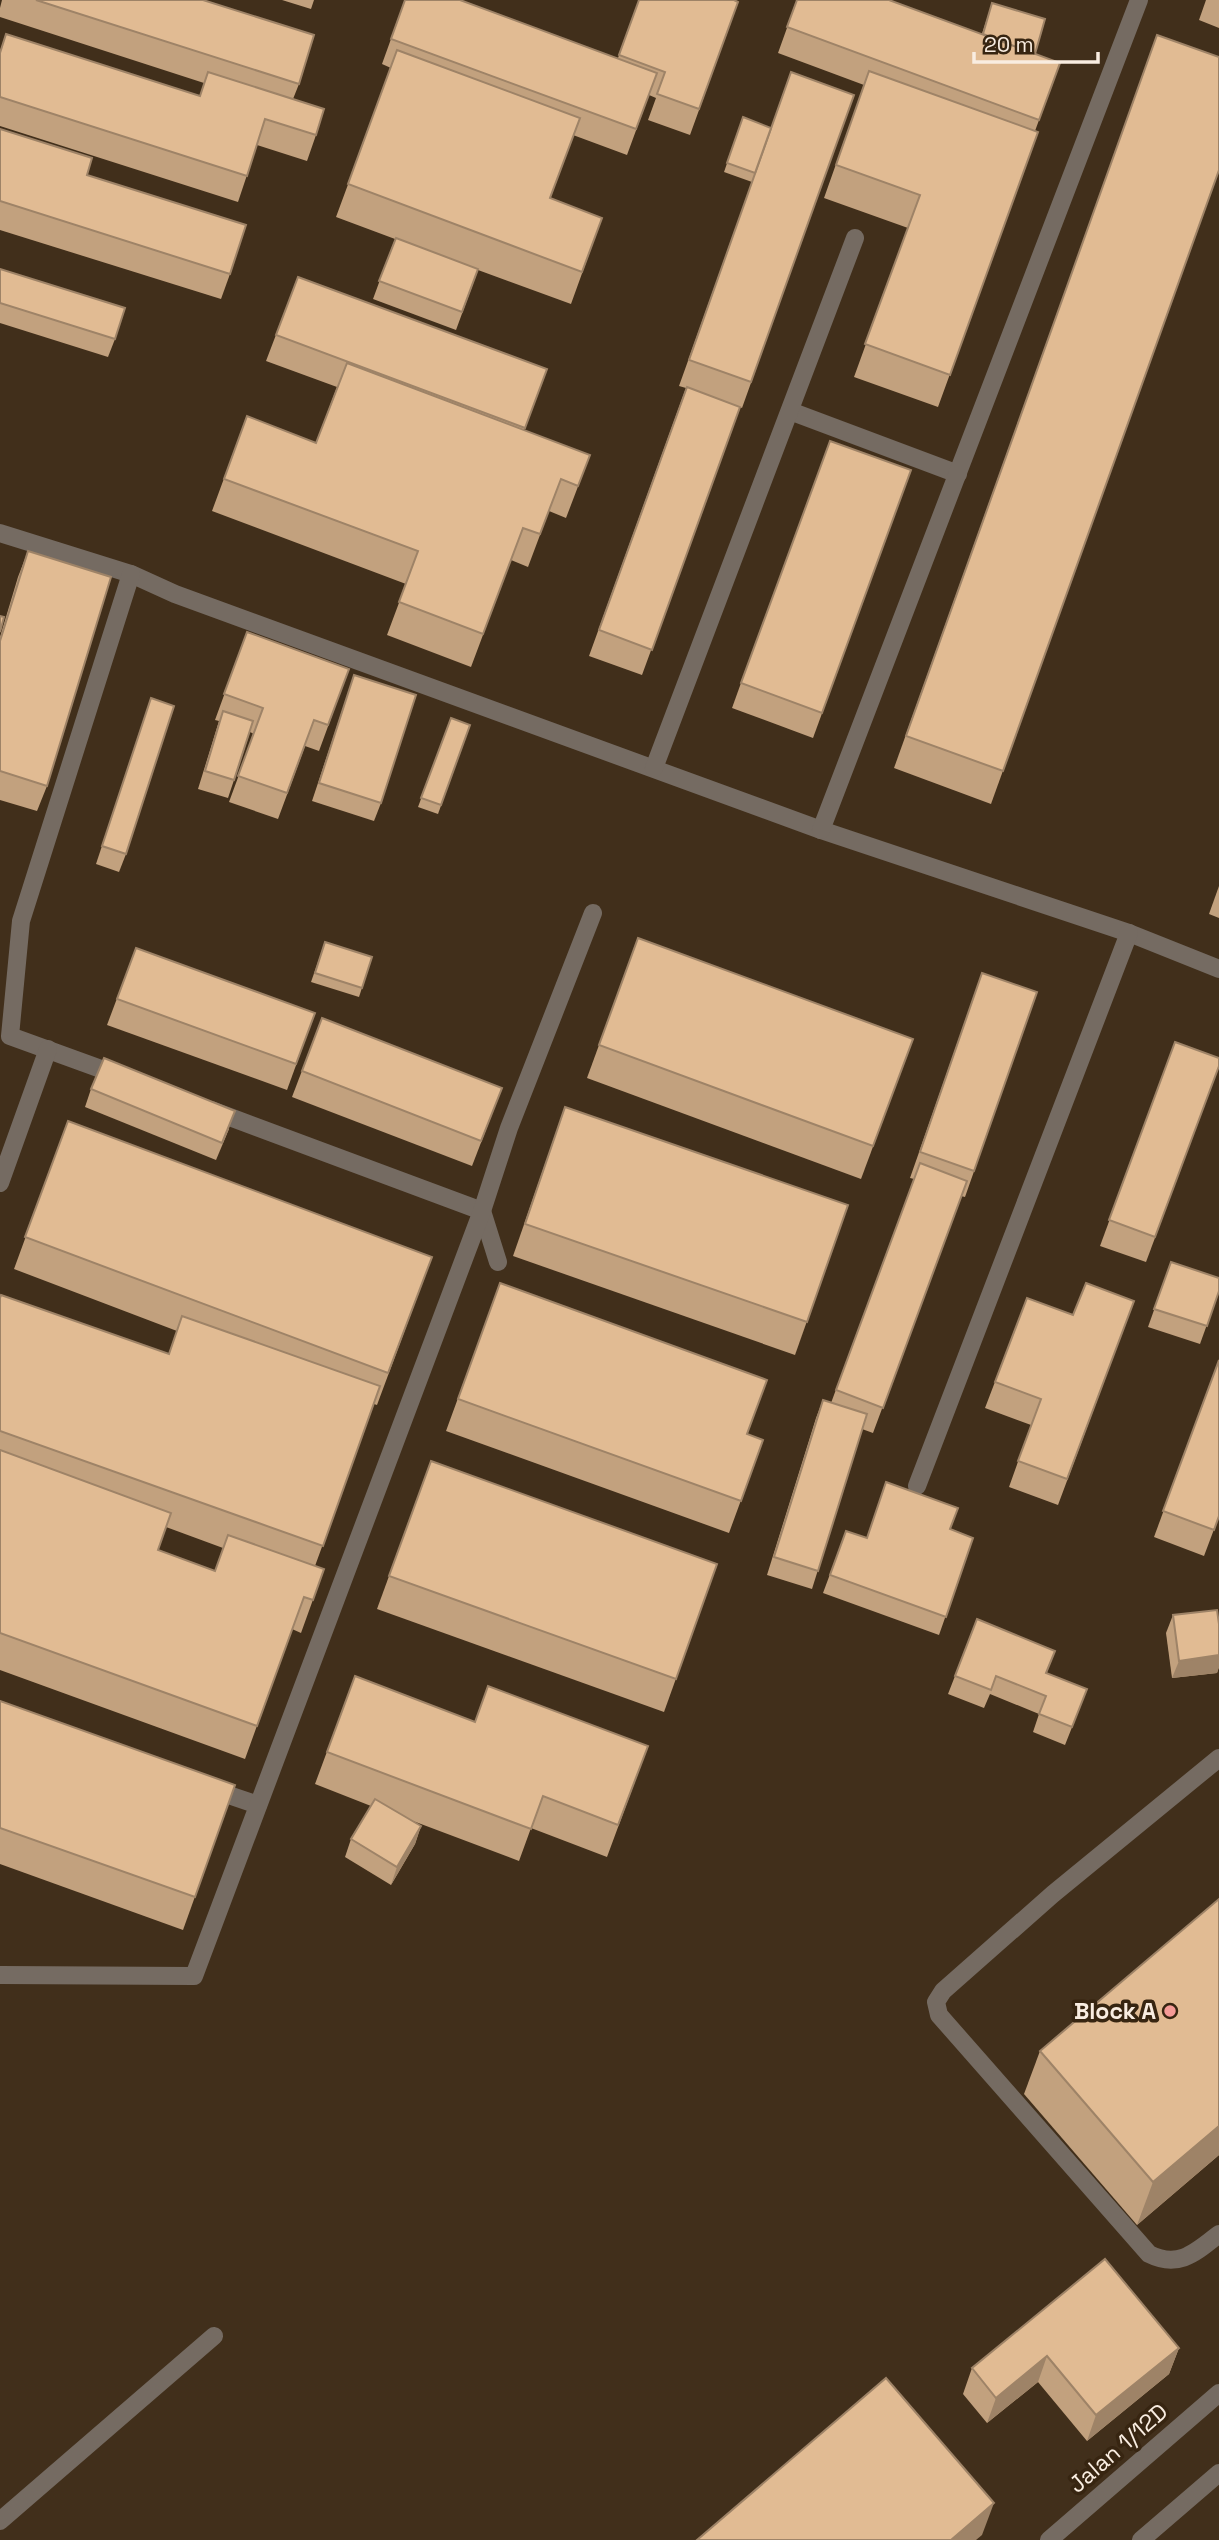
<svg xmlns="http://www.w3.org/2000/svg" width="1219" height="2540" font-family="'Space Grotesk',sans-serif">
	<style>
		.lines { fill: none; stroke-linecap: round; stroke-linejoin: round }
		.lane { stroke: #756b62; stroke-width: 18 }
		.street { stroke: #756b62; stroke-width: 18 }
		.wall { fill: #c2a17e; fill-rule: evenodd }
		.shaded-wall { fill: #9e8367 }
		.building { fill: #e1bb93; stroke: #9e8367; stroke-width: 2 }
		.poi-dot { fill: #f59b97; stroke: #372511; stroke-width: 2.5 }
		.labels { text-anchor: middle; stroke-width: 7; stroke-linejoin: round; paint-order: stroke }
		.poi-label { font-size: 23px; font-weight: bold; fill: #f9ede1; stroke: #372511; text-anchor: end }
		.street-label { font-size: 23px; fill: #f9ede1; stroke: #372511 }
	</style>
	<rect width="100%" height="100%" fill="#412f1b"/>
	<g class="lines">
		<g class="lane">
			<polyline points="790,411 958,474"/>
			<polyline points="0,533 131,574 175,594 821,830 1129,933 1219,969"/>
			<polyline points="654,768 855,238"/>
			<polyline points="821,830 1139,0"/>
			<polyline points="123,1077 10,1036 21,921 131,574"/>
			<polyline points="211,1110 482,1211 498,1262"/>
			<polyline points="0,1183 48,1049"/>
			<polyline points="917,1486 1129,933"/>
			<path d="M1219,1758l-166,136 -110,97 -7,11 3,13 210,239c30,15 47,-2 70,-20"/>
			<polyline points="208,1788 258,1805"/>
			<polyline points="0,1975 194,1976 482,1211 509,1128 593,913"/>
			<polyline points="0,2521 214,2336"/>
		</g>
		<g class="street">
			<polyline points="1049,2540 1219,2393"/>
			<polyline points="1141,2540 1219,2473"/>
		</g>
	</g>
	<g class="wall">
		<polygon points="2,0 203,0 299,84 293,99 316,135 307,161 257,145 238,202 0,126 0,51 6,34 200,96 204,83 0,17 0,8"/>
		<polygon points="282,0 314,0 311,9"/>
		<polygon points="405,0 618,58 639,0 738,2 690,135 648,120 656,98 649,95 627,155 573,135 550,199 602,218 571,304 478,270 456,330 373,299 395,239 336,217 391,68 382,64"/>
		<polygon points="797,0 982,34 992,3 1035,54 1060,63 1035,131 1038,132 938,407 854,377 908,228 824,198 864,85 778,53"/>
		<polygon points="1206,0 1219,0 1219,28 1199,20"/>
		<polygon points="1157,35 1219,170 991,804 894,768"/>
		<polygon points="854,95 742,408 740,407 642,675 589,656 686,388 679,386 752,182 724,172 743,117 771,128"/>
		<polygon points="0,129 87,175 230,274 221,299 0,230"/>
		<polygon points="0,269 115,339 108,357 0,323"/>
		<polygon points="298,277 547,369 524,430 590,455 566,518 549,511 528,567 511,560 471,667 387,635 406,584 212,511 247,416 316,443 337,387 266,361"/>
		<polygon points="911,470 813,738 732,708 741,683"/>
		<polygon points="28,551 47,786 37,811 0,800 0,637 18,577"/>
		<polygon points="247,632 349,669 319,751 305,746 278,819 229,802 254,734 250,732 228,798 198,789 219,721 215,720"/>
		<polygon points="354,675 381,803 374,821 312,801"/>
		<polygon points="151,698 126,854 119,872 96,864"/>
		<polygon points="451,718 470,725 438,814 418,807"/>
		<polygon points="1219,886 1219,918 1209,914"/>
		<polygon points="638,938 913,1039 861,1179 587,1078"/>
		<polygon points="325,942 372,957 359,997 311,982"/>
		<polygon points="136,948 315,1013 287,1090 107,1025"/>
		<polygon points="982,973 1037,992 965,1197 961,1196 873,1433 862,1429 812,1589 767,1575 816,1418 823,1400 831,1403 914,1179 910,1178"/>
		<polygon points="322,1018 492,1114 472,1166 292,1097"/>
		<polygon points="1175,1042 1219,1066 1146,1262 1100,1246"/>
		<polygon points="91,1089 229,1129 216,1160 85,1107"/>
		<polygon points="565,1107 848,1205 795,1355 513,1256"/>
		<path d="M68,1121l364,136 -55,148 -3,-1 -59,162 9,3 -23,64 -9,-4 -47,130 -245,-89v-372l169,56 8,-23 -163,-62zM166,1527l57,21 -8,23 -57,-21z"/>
		<polygon points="1171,1262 1219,1291 1200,1344 1148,1327"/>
		<polygon points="500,1283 747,1434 763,1440 729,1533 446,1431"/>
		<polygon points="1027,1298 1073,1315 1134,1301 1058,1505 1009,1487 1031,1425 985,1408"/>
		<polygon points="1219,1360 1219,1516 1204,1556 1154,1537"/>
		<polygon points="431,1461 717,1564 664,1712 377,1609"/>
		<polygon points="951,1529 973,1538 939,1635 823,1593 846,1531 867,1538"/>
		<polygon points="1173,1615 1219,1624 1219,1667 1217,1673 1172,1678 1166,1633"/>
		<polygon points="1046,1673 1080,1707 1065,1745 1033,1732 1039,1714 990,1694 984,1708 948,1694 955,1676"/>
		<polygon points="355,1676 475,1722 648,1746 607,1857 531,1828 519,1861 413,1821 421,1826 415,1844 391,1885 345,1857 351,1839 371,1806 315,1784"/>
		<polygon points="0,1701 235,1785 183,1930 0,1864"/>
		<polygon points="1040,2051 1219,2155 1137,2225 1024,2094"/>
		<polygon points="1105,2259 1179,2348 1169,2374 1087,2441 1038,2382 987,2423 963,2394 972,2368"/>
	</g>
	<g class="shaded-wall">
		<polygon points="1219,1655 1219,1667 1217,1673 1172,1678 1179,1661"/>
		<polygon points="421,1826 415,1844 391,1885 397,1867"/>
		<polygon points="1219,2126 1219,2155 1137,2225 1153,2182"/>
		<polygon points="1179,2348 1169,2374 1087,2441 1096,2415"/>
		<polygon points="1047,2356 1038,2382 987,2423 996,2398"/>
		<polygon points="994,2503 982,2535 976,2540 951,2540"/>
	</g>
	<g class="building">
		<polygon points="36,0 203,0 314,35 299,84"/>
		<polygon points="405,0 460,0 657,73 636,129 391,39"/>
		<polygon points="639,0 734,0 738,2 699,109 657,94 665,72 619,55"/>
		<polygon points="797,0 889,0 1060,63 1039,120 787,27"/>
		<polygon points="992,3 1045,19 1035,54 983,34"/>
		<polygon points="6,34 200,96 208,72 324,109 316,135 265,119 247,176 0,97 0,53"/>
		<polygon points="1157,35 1219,57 1219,170 1003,771 906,736"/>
		<polygon points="397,50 580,118 550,198 602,218 582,272 348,184"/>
		<polygon points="869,71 1038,132 950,375 865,344 920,195 836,165"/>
		<polygon points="791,72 854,95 751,382 689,360"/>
		<polygon points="743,117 771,128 755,173 727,163"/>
		<polygon points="0,129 92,158 87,175 246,225 230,274 0,201"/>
		<polygon points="396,238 478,269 462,312 379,281"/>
		<polygon points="0,269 125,308 115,339 0,303"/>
		<polygon points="298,277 547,369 525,428 276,335"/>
		<polygon points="347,363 590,455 578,486 561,479 540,534 523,528 483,634 399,602 418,551 224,479 247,416 316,443"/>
		<polygon points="687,387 740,407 652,650 599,630"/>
		<polygon points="830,441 911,470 822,713 741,683"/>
		<polygon points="28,551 111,577 47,786 0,771 0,641"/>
		<polygon points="0,616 4,617 0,632"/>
		<polygon points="247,632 349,669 328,725 314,720 287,793 238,776 263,708 224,694"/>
		<polygon points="354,675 416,695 381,803 319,783"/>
		<polygon points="151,698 174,706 126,854 102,846"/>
		<polygon points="223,711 253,721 234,780 205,771"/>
		<polygon points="451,718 470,725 441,805 421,798"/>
		<polygon points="638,938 913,1039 873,1146 599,1045"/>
		<polygon points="325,942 372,957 362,988 315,973"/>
		<polygon points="136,948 315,1013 296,1064 117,999"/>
		<polygon points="982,973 1037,992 974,1171 920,1152"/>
		<polygon points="322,1018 502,1088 481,1141 302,1071"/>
		<polygon points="1175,1042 1219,1058 1219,1066 1155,1237 1109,1220"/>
		<polygon points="104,1058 235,1111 222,1143 91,1089"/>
		<polygon points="565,1107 848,1205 807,1322 525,1224"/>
		<polygon points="68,1121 432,1257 388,1373 25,1237"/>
		<polygon points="920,1163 967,1181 883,1408 836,1390"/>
		<polygon points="1171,1262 1219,1278 1219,1291 1207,1326 1154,1309"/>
		<polygon points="500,1283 767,1380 747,1434 763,1440 741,1501 458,1399"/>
		<polygon points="1086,1283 1134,1301 1067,1479 1018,1461 1041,1399 995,1382 1027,1298 1073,1315"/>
		<polygon points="1,1295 169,1354 182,1316 380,1386 323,1546 0,1431 0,1298"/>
		<polygon points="1219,1360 1219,1516 1214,1530 1163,1511"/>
		<polygon points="823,1400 867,1414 818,1571 774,1557"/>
		<polygon points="0,1450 171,1513 158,1550 215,1571 228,1535 324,1569 313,1600 304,1597 257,1726 0,1633"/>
		<polygon points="431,1461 717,1564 676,1679 389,1576"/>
		<polygon points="886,1482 958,1508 950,1529 973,1538 946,1617 830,1575 846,1531 867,1538"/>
		<polygon points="1217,1610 1219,1624 1219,1655 1179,1661 1173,1615"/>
		<polygon points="977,1619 1055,1651 1046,1673 1087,1689 1072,1727 1039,1714 1046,1696 996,1676 991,1690 955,1676"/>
		<polygon points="355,1676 475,1722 488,1686 648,1746 618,1825 543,1796 531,1829 327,1752"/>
		<polygon points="0,1701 235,1785 195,1897 0,1828"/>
		<polygon points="375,1799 421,1826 397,1867 351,1839"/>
		<polygon points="1219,1899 1219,2126 1153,2182 1040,2051"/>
		<polygon points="1105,2259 1179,2348 1096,2415 1047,2356 996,2398 972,2368"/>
		<polygon points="886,2378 994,2503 951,2540 697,2540"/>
	</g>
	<circle class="poi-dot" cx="1170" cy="2011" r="7"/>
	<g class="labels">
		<g class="poi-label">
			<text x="1156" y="2019">Block A</text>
		</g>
		<g class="street-label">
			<text transform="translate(1118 2448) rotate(-41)" y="8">Jalan 1/12D</text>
		</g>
	</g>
	<path d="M974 52v10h124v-10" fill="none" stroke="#f9ede1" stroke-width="3.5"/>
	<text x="984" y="52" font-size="21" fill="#f9ede1" stroke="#372511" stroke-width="5" paint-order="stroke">20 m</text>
</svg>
